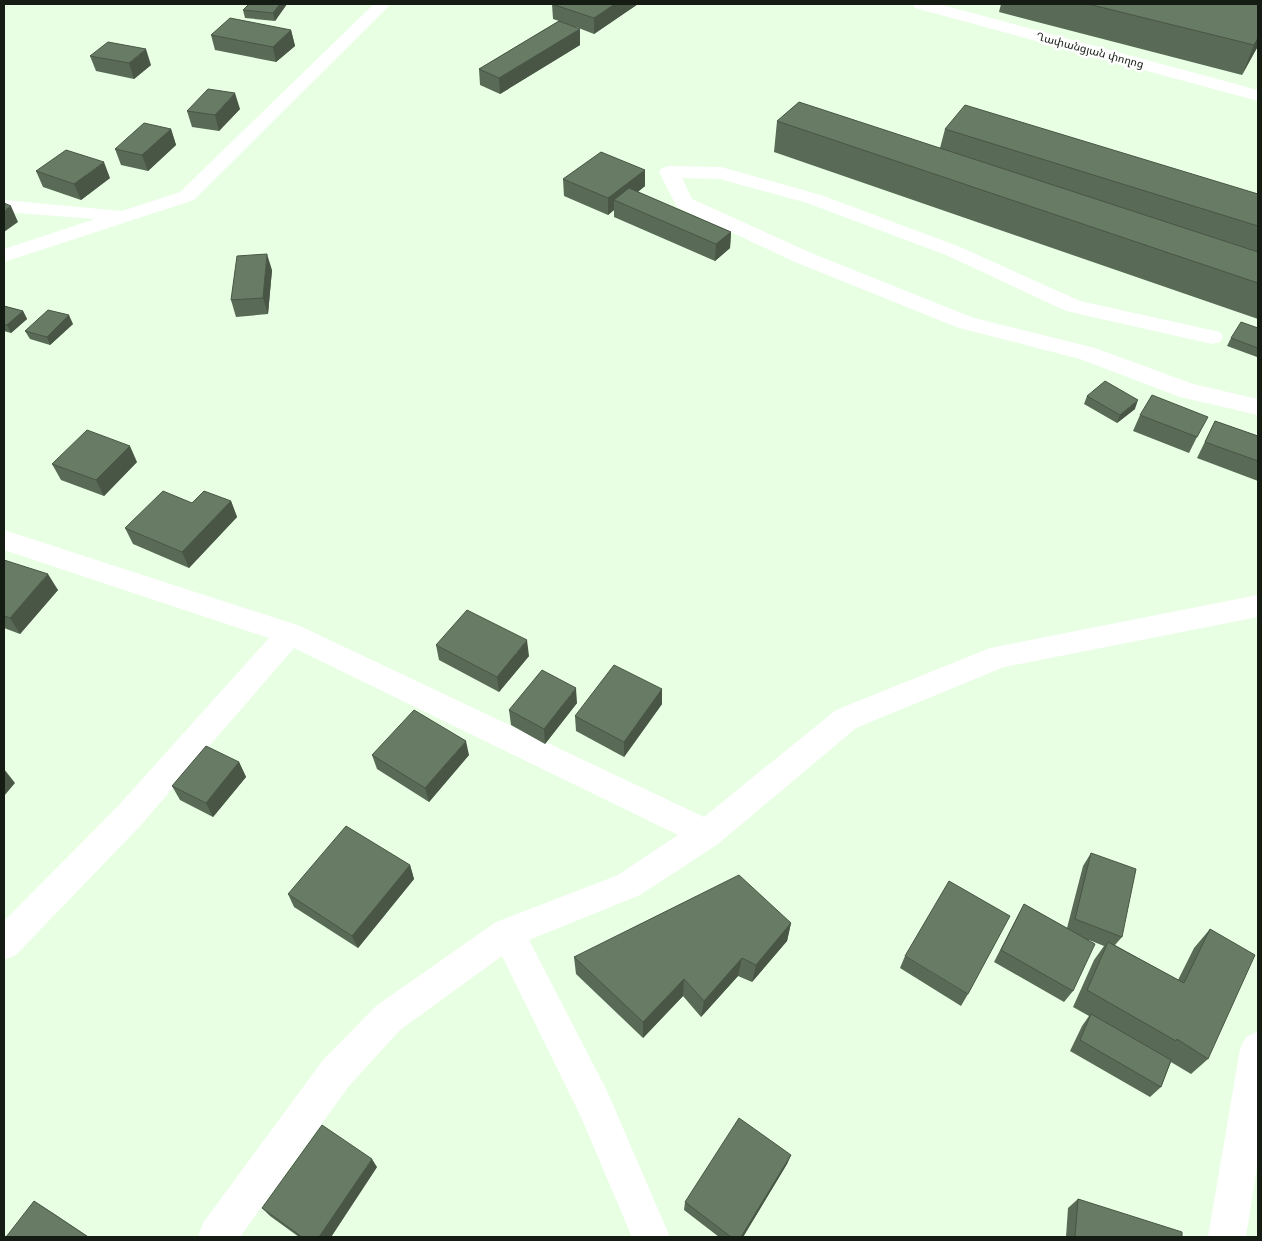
<svg xmlns="http://www.w3.org/2000/svg" width="1262" height="1241" font-family="Mulish,'Noto Sans Armenian',sans-serif">
	<style>
		.lines { fill: none; stroke-linecap: round; stroke-linejoin: round }
		.minor { fill: #fff; fill-rule: evenodd }
		.wall { fill: #596a56 }
		.shaded-wall { fill: #495646 }
		.building { fill: #687b64; stroke: #495646 }
		.labels { text-anchor: middle; stroke-width: 5; stroke-linejoin: round; paint-order: stroke }
		.far-street-label { font-size: 11px; fill: #141c13; stroke: #fff }
	</style>
	<rect width="100%" height="100%" fill="#e8ffe4"/>
	<g class="lines">
		<g class="minor">
			<polygon points="374,4 391,4 194,200 4,262 4,249 95,219 4,212 4,200 122,211 180,192"/>
			<polygon points="913,4 939,4 1258,90 1258,101 915,8"/>
			<polygon points="669,166 721,167 821,195 960,247 1080,301 1220,332 1223,337 1220,342 1212,344 1066,311 946,255 807,203 720,179 682,178 692,199 809,252 974,318 1095,348 1193,384 1258,399 1258,415 1180,397 1080,359 959,328 795,262 677,207 659,172 662,168"/>
			<polygon points="4,530 300,626 704,817 836,710 990,648 1258,595 1258,617 1004,667 856,728 718,844 640,895 529,940 607,1091 670,1237 632,1237 581,1117 502,956 400,1030 349,1086 240,1237 198,1237 203,1223 323,1060 376,1006 496,922 618,875 678,835 294,648 141,825 16,955 4,960 4,921 119,805 269,638 4,550"/>
			<polygon points="1258,1031 1258,1160 1246,1237 1208,1237 1240,1049 1246,1037"/>
		</g>
	</g>
	<g class="wall">
		<polygon points="249,4 287,4 275,21 245,18 243,10"/>
		<polygon points="552,4 638,4 594,34 576,27 580,45 500,94 480,85 479,69 559,21 553,19"/>
		<polygon points="1001,4 1258,4 1258,46 1242,75 999,12"/>
		<polygon points="291,30 295,46 276,62 215,50 211,35"/>
		<polygon points="90,56 151,65 134,79 96,71"/>
		<polygon points="240,109 219,131 192,127 187,111"/>
		<polygon points="777,121 940,148 945,129 1258,194 1258,319 774,152"/>
		<polygon points="171,129 176,145 148,171 121,165 115,149"/>
		<polygon points="645,170 645,186 638,192 731,232 730,248 715,261 614,217 614,210 608,215 564,196 563,179"/>
		<polygon points="36,171 110,178 81,200 43,187"/>
		<polygon points="272,270 268,314 236,317 231,300"/>
		<polygon points="4,306 23,311 27,319 11,333 4,331"/>
		<polygon points="73,324 50,345 30,339 25,331"/>
		<polygon points="1258,328 1258,355 1257,357 1227,346 1231,338"/>
		<polygon points="1087,396 1135,409 1117,423 1084,404"/>
		<polygon points="1140,415 1199,433 1189,453 1133,431"/>
		<polygon points="1215,421 1258,436 1258,481 1197,458"/>
		<polygon points="137,462 104,496 61,480 52,464"/>
		<polygon points="231,501 237,517 189,568 133,544 125,528 192,503"/>
		<polygon points="4,560 58,590 20,634 4,628"/>
		<polygon points="436,645 529,656 499,692 439,660"/>
		<polygon points="662,689 662,704 624,757 576,731 575,716"/>
		<polygon points="577,703 545,744 511,725 509,710"/>
		<polygon points="372,755 469,755 429,802 377,769"/>
		<polygon points="239,762 246,777 213,817 180,800 172,786"/>
		<polygon points="1091,853 1122,937 1115,945 1178,980 1194,948 1210,929 1208,1059 1191,1074 1171,1062 1161,1087 1150,1097 1070,1051 1082,1026 1089,1016 1073,1007 1094,960 1104,946 1089,940 1073,991 1064,1002 994,962 1017,917 1024,904 1067,928 1083,866"/>
		<polygon points="410,865 414,879 358,948 294,907 288,894"/>
		<polygon points="791,923 787,941 752,982 738,976 701,1017 683,996 643,1038 576,974 574,957"/>
		<polygon points="905,956 968,994 961,1006 900,968"/>
		<polygon points="791,1155 787,1164 743,1237 719,1237 684,1210 685,1202"/>
		<polygon points="377,1167 331,1237 299,1237 270,1216 262,1208"/>
		<polygon points="1078,1199 1182,1237 1066,1237 1068,1208"/>
	</g>
	<g class="shaded-wall">
		<polygon points="280,4 287,4 275,21 273,13"/>
		<polygon points="615,4 638,4 594,34 594,18"/>
		<polygon points="580,29 580,45 500,94 499,78"/>
		<polygon points="291,30 295,46 276,62 273,47"/>
		<polygon points="1258,38 1258,46 1242,75 1254,45"/>
		<polygon points="146,49 151,65 134,79 129,63"/>
		<polygon points="235,93 240,109 219,131 215,115"/>
		<polygon points="171,129 176,145 148,171 142,155"/>
		<polygon points="104,162 110,178 81,200 74,184"/>
		<polygon points="645,170 645,186 622,204 614,200 614,210 608,215 608,198"/>
		<polygon points="11,206 18,222 4,232 4,211"/>
		<polygon points="731,232 730,248 715,261 716,244"/>
		<polygon points="267,254 272,270 268,314 263,298"/>
		<polygon points="23,311 27,319 11,333 7,325"/>
		<polygon points="69,315 73,324 50,345 47,337"/>
		<polygon points="1138,400 1135,409 1117,423 1120,415"/>
		<polygon points="130,446 137,462 104,496 96,480"/>
		<polygon points="231,501 237,517 189,568 182,552"/>
		<polygon points="48,574 58,590 20,634 10,618"/>
		<polygon points="527,640 529,656 499,692 497,677"/>
		<polygon points="576,688 577,703 545,744 544,729"/>
		<polygon points="662,689 662,704 624,757 624,742"/>
		<polygon points="466,741 469,755 429,802 425,788"/>
		<polygon points="239,762 246,777 213,817 206,803"/>
		<polygon points="4,769 15,783 4,796"/>
		<polygon points="410,865 414,879 358,948 352,936"/>
		<polygon points="791,923 787,941 752,982 756,965"/>
		<polygon points="742,958 738,976 701,1017 704,1001"/>
		<polygon points="684,979 683,996 643,1038 643,1022"/>
		<polygon points="791,1155 787,1164 743,1237 741,1237"/>
		<polygon points="372,1159 377,1167 331,1237 319,1237"/>
		<polygon points="34,1201 53,1213 89,1237 88,1237"/>
	</g>
	<g class="building">
		<polygon points="249,4 280,4 273,13 243,10"/>
		<polygon points="552,4 615,4 594,18"/>
		<polygon points="1088,4 1258,4 1258,38 1254,45"/>
		<polygon points="230,18 291,30 273,47 211,35"/>
		<polygon points="559,21 580,29 499,78 479,69"/>
		<polygon points="108,42 146,49 129,63 90,56"/>
		<polygon points="208,89 235,93 215,115 187,111"/>
		<polygon points="799,102 1258,252 1258,283 777,121"/>
		<polygon points="965,105 1258,194 1258,226 945,129"/>
		<polygon points="144,123 171,129 142,155 115,149"/>
		<polygon points="66,150 104,162 74,184 36,171"/>
		<polygon points="601,152 645,170 608,198 563,179"/>
		<polygon points="629,188 731,232 716,244 614,200"/>
		<polygon points="4,203 11,206 4,211"/>
		<polygon points="267,254 263,298 231,300 237,256"/>
		<polygon points="4,306 23,311 7,325 4,324"/>
		<polygon points="48,310 69,315 47,337 25,331"/>
		<polygon points="1241,322 1258,328 1258,348 1231,338"/>
		<polygon points="1105,381 1138,400 1120,415 1087,396"/>
		<polygon points="1152,395 1208,417 1197,437 1140,415"/>
		<polygon points="1215,421 1258,436 1258,461 1205,442"/>
		<polygon points="87,430 130,446 96,480 52,464"/>
		<polygon points="163,491 192,503 204,491 231,501 182,552 125,528"/>
		<polygon points="4,560 48,574 10,618 4,616"/>
		<polygon points="467,610 527,640 497,677 436,645"/>
		<polygon points="614,665 662,689 624,742 575,716"/>
		<polygon points="542,670 576,688 544,729 509,710"/>
		<polygon points="414,710 466,741 425,788 372,755"/>
		<polygon points="206,746 239,762 206,803 172,786"/>
		<polygon points="346,826 410,865 352,936 288,894"/>
		<polygon points="1091,853 1136,869 1122,937 1075,919"/>
		<polygon points="739,875 791,923 756,965 742,958 704,1001 684,979 643,1022 574,957"/>
		<polygon points="949,881 1010,916 968,994 905,956"/>
		<polygon points="1024,904 1095,944 1073,991 1001,950"/>
		<polygon points="1210,929 1255,955 1208,1059 1177,1039 1176,1041 1087,990 1108,942 1184,983"/>
		<polygon points="1091,1014 1171,1060 1161,1087 1080,1040"/>
		<polygon points="739,1118 791,1155 741,1237 731,1237 685,1202"/>
		<polygon points="322,1125 372,1159 319,1237 302,1237 262,1208"/>
		<polygon points="1078,1199 1182,1232 1182,1237 1075,1237"/>
		<polygon points="34,1201 88,1237 6,1237"/>
	</g>
	<g class="labels">
		<g class="far-street-label">
			<text transform="translate(1090 50) rotate(15)" y="4">Ղափանցյան փողոց</text>
		</g>
	</g>
	<rect width="1262" height="1241" fill="none" stroke="#141c13" stroke-width="10"/>
</svg>
